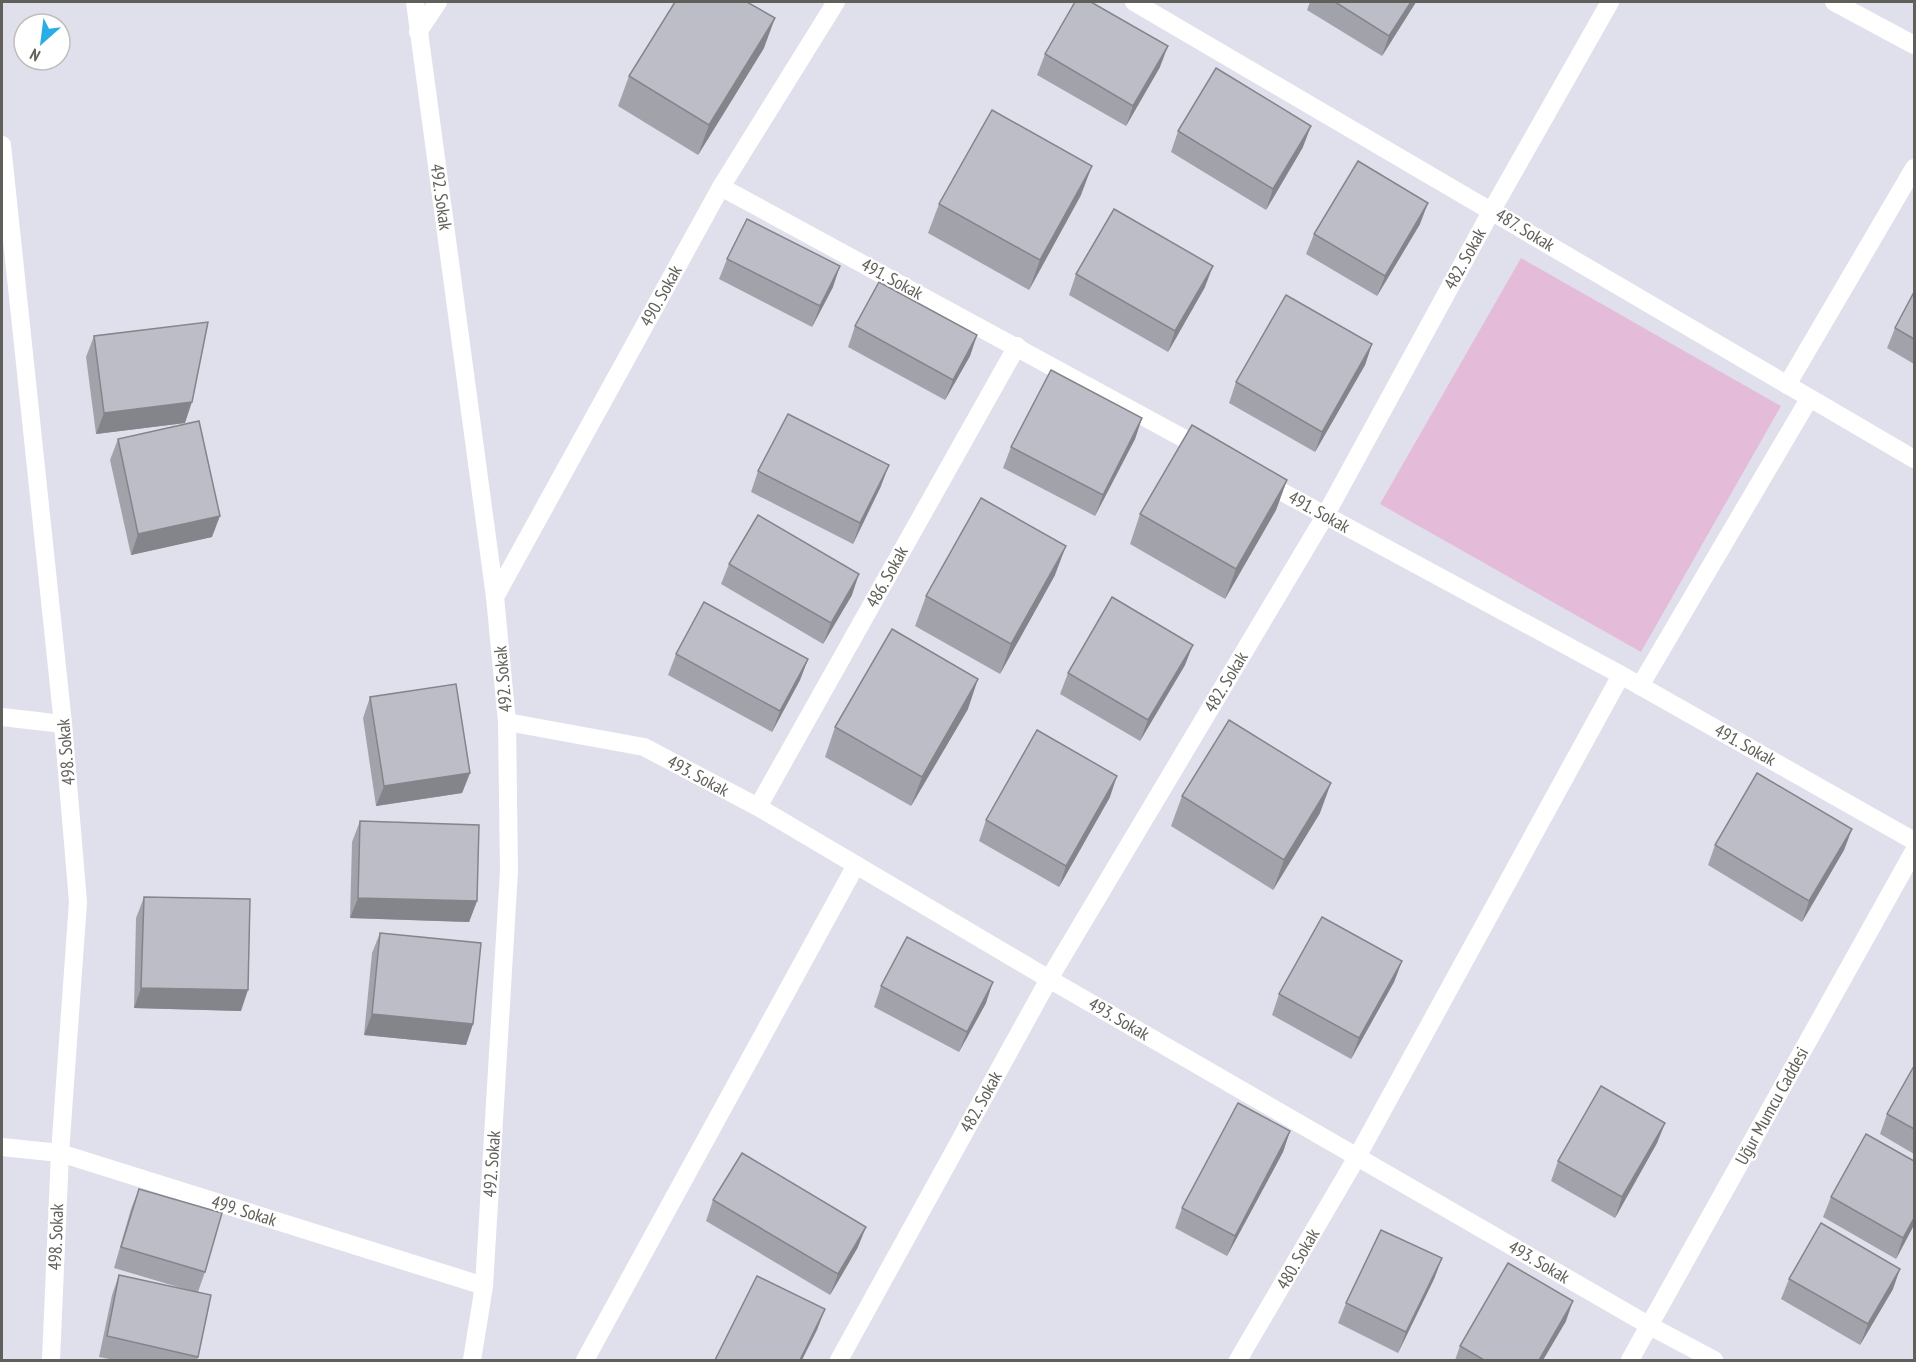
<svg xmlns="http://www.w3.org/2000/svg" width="1916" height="1362" font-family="'PT Sans Narrow',sans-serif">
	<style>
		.green { fill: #e4bcda }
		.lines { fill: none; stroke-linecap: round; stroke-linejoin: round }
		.minor { stroke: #fff; stroke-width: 18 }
		.wall { fill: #a2a3aa }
		.shaded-wall { fill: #84848b }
		.building { fill: #bcbdc6; stroke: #84848b; stroke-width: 1.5 }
		.labels { text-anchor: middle; stroke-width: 4.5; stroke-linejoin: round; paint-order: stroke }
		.street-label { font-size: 18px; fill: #615f59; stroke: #fff }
	</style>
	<rect width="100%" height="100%" fill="#e0e0ec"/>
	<polygon class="green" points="1521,258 1781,406 1641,652 1380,504"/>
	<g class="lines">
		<g class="minor">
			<polyline points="415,2 495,597 507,722 509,871 484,1286 472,1360"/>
			<polyline points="1134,2 1914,459"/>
			<polyline points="1834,2 1914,45"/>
			<polyline points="418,32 438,2"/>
			<polyline points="2,145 63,724 78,902 60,1153 51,1360"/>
			<polyline points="721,187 1205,450"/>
			<polyline points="1787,385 1914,168"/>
			<polyline points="1260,480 1621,675 1914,841"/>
			<polyline points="495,597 721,187 836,2"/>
			<polyline points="1640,686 1809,399"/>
			<polyline points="2,717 63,724"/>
			<polyline points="507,722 644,747 758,807 1049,979 1650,1326 1714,1360"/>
			<polyline points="758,807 1017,346"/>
			<polyline points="2,1147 60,1153 484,1286"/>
			<polyline points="585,1360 856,865"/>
			<polyline points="839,1360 1049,979 1325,516 1492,210 1610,2"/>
			<polyline points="1238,1360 1357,1157 1621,675"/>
			<polyline points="1630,1360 1914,851"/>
		</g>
	</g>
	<g class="wall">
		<polygon points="1310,2 1416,2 1382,56 1307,10"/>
		<polygon points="764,48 698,155 618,106 629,76"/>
		<polygon points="1045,54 1160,67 1126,126 1037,75"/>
		<polygon points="1178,131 1303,147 1266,210 1171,152"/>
		<polygon points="1081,195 1029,290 928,233 939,204"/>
		<polygon points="1420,224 1377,296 1306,254 1314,234"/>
		<polygon points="727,259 833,287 812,327 719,279"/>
		<polygon points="1076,274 1205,287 1168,352 1069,295"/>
		<polygon points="1914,292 1914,364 1887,348 1895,328"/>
		<polygon points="855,326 977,335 970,356 945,400 848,347"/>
		<polygon points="94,336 185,423 96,434 86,357"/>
		<polygon points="1372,344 1365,365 1315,452 1229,403 1236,382"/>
		<polygon points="1142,418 1135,439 1095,516 1003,468 1011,447"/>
		<polygon points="118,439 212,537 131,555 110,460"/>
		<polygon points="758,471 881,486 853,544 751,492"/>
		<polygon points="1287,480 1276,510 1225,599 1130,544 1140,514"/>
		<polygon points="729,564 852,595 823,644 721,584"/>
		<polygon points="1055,575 1000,674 915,626 926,596"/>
		<polygon points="676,654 808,659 800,680 772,732 668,675"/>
		<polygon points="1185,665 1140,741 1060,694 1068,673"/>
		<polygon points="370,697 470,773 462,793 376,806 363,718"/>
		<polygon points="968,709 911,806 825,757 835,727"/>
		<polygon points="1182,796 1320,813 1273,890 1171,826"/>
		<polygon points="1110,797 1059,887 979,841 986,820"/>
		<polygon points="360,821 477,901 469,922 350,918 352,842"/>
		<polygon points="1852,829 1844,850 1802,922 1708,865 1715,845"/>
		<polygon points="144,897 241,1011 134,1008 136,918"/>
		<polygon points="380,933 473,1024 466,1045 364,1035 372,953"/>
		<polygon points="1402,961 1394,982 1351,1059 1272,1015 1279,994"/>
		<polygon points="881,986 986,1003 959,1052 874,1007"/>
		<polygon points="1914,1066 1914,1154 1880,1134 1887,1114"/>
		<polygon points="1665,1123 1657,1143 1615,1218 1551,1181 1558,1161"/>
		<polygon points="1290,1131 1283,1152 1227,1256 1175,1228 1182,1208"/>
		<polygon points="139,1189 205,1272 198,1292 198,1357 197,1360 114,1360 99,1357 112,1295 119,1275 188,1290 114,1268 131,1209"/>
		<polygon points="1831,1197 1914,1225 1896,1259 1823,1217"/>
		<polygon points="713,1200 858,1247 830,1295 706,1221"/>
		<polygon points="1442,1258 1434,1279 1398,1353 1338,1323 1346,1303"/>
		<polygon points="1789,1279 1893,1289 1860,1345 1781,1299"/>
		<polygon points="1566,1321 1543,1360 1455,1360 1460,1346"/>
	</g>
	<g class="shaded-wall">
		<polygon points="1411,2 1416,2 1382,56 1389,36"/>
		<polygon points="775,18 764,48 698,155 709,125"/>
		<polygon points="1168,46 1160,67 1126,126 1133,106"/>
		<polygon points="1311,126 1303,147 1266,210 1273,189"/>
		<polygon points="1092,166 1081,195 1029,290 1040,260"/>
		<polygon points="1428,203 1420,224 1377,296 1385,276"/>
		<polygon points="840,266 833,287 812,327 820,306"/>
		<polygon points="1213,266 1205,287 1168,352 1175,331"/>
		<polygon points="977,335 970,356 945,400 953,380"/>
		<polygon points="1372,344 1365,365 1315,452 1322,432"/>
		<polygon points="192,402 185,423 96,434 104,413"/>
		<polygon points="1142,418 1135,439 1095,516 1103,495"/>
		<polygon points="889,465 881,486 853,544 860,523"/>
		<polygon points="1287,480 1276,510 1225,599 1236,569"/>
		<polygon points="220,516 212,537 131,555 138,534"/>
		<polygon points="1066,546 1055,575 1000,674 1011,644"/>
		<polygon points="859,574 852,595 823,644 831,623"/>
		<polygon points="1193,645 1185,665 1140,741 1148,720"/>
		<polygon points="808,659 800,680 772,732 780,711"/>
		<polygon points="978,679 968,709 911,806 922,777"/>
		<polygon points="470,773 462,793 376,806 384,786"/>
		<polygon points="1117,776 1110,797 1059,887 1066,866"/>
		<polygon points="1331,783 1320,813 1273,890 1284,860"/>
		<polygon points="1852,829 1844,850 1802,922 1809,901"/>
		<polygon points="358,898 477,901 469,922 350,918"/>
		<polygon points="1402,961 1394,982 1351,1059 1359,1038"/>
		<polygon points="993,982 986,1003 959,1052 967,1032"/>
		<polygon points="141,988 248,990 241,1011 134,1008"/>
		<polygon points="372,1014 473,1024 466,1045 364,1035"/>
		<polygon points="1665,1123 1657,1143 1615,1218 1622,1197"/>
		<polygon points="1290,1131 1283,1152 1227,1256 1235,1236"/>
		<polygon points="1914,1218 1914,1225 1896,1259 1903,1238"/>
		<polygon points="866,1227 858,1247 830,1295 838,1274"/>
		<polygon points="1442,1258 1434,1279 1398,1353 1406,1332"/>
		<polygon points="1900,1269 1893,1289 1860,1345 1868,1324"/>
		<polygon points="1573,1301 1566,1321 1543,1360 1539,1360"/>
		<polygon points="825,1309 817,1330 802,1360 800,1360"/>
	</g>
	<g class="building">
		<polygon points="675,2 747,2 775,18 709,125 629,76"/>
		<polygon points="1075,2 1091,2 1168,46 1133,106 1045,54"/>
		<polygon points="1335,2 1411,2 1389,36"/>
		<polygon points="1216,68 1311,126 1273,189 1178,131"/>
		<polygon points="992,110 1092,166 1040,260 939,204"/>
		<polygon points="1358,161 1428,203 1385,276 1314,234"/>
		<polygon points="1114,209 1213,266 1175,331 1076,274"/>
		<polygon points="747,219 840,266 820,306 727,259"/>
		<polygon points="879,282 977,335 953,380 855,326"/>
		<polygon points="1914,292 1914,339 1895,328"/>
		<polygon points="1286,295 1372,344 1322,432 1236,382"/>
		<polygon points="208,322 192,402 104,413 94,336"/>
		<polygon points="1051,370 1142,418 1103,495 1011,447"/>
		<polygon points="788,414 889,465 860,523 758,471"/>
		<polygon points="199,421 220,516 138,534 118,439"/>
		<polygon points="1192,425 1287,480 1236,569 1140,514"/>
		<polygon points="981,498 1066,546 1011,644 926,596"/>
		<polygon points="758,515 859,574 831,623 729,564"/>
		<polygon points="1112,597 1193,645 1148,720 1068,673"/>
		<polygon points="704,602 808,659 780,711 676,654"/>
		<polygon points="892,629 978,679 922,777 835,727"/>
		<polygon points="456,684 470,773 384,786 370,697"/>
		<polygon points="1229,720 1331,783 1284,860 1182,796"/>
		<polygon points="1037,730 1117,776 1066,866 986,820"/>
		<polygon points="1757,773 1852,829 1809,901 1715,845"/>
		<polygon points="360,821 479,825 477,901 358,898"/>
		<polygon points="144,897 250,899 248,990 141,988"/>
		<polygon points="1322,917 1402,961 1359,1038 1279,994"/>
		<polygon points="380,933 481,943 473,1024 372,1014"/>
		<polygon points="907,937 993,982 967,1032 881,986"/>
		<polygon points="1914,1066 1914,1129 1887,1114"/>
		<polygon points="1601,1086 1665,1123 1622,1197 1558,1161"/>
		<polygon points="1238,1103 1290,1131 1235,1236 1182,1208"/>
		<polygon points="1866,1134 1914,1161 1914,1218 1903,1238 1831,1197"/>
		<polygon points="742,1153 866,1227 838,1274 713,1200"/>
		<polygon points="139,1189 222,1213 205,1272 121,1247"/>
		<polygon points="1821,1223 1900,1269 1868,1324 1789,1279"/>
		<polygon points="1381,1230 1442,1258 1406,1332 1346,1303"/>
		<polygon points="1508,1263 1573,1301 1539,1360 1484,1360 1460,1346"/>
		<polygon points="119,1275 211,1295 198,1357 107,1336"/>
		<polygon points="757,1276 825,1309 800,1360 715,1360"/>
	</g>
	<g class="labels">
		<g class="street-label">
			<text transform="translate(441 197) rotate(82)" y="6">492. Sokak</text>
			<text transform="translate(1525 230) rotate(31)" y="6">487. Sokak</text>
			<text transform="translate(1465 259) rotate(-61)" y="6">482. Sokak</text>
			<text transform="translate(892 279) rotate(28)" y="6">491. Sokak</text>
			<text transform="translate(661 296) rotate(-61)" y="6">490. Sokak</text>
			<text transform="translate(1319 512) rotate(29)" y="6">491. Sokak</text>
			<text transform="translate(887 577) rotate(-61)" y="6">486. Sokak</text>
			<text transform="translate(503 679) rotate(-95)" y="6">492. Sokak</text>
			<text transform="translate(1226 682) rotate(-59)" y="6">482. Sokak</text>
			<text transform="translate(1745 745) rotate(29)" y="6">491. Sokak</text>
			<text transform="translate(66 752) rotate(-95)" y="6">498. Sokak</text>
			<text transform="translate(698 776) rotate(28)" y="6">493. Sokak</text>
			<text transform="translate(1119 1019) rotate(30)" y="6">493. Sokak</text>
			<text transform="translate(981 1102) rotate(-61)" y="6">482. Sokak</text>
			<text transform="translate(1772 1106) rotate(-61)" y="6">Uğur Mumcu Caddesi</text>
			<text transform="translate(492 1164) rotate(-86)" y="6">492. Sokak</text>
			<text transform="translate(244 1211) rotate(17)" y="6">499. Sokak</text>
			<text transform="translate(56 1237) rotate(-88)" y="6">498. Sokak</text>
			<text transform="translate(1298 1259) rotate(-60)" y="6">480. Sokak</text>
			<text transform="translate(1539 1262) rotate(30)" y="6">493. Sokak</text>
		</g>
	</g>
	<rect width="1916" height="1362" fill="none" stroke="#615f59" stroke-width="6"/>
	<g transform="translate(42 42) rotate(208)"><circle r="28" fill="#ffffff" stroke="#c0bfbd" stroke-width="1.5"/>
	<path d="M0-4.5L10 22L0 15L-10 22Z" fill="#2aace7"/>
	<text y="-9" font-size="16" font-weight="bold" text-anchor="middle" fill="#615f59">N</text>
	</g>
</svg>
